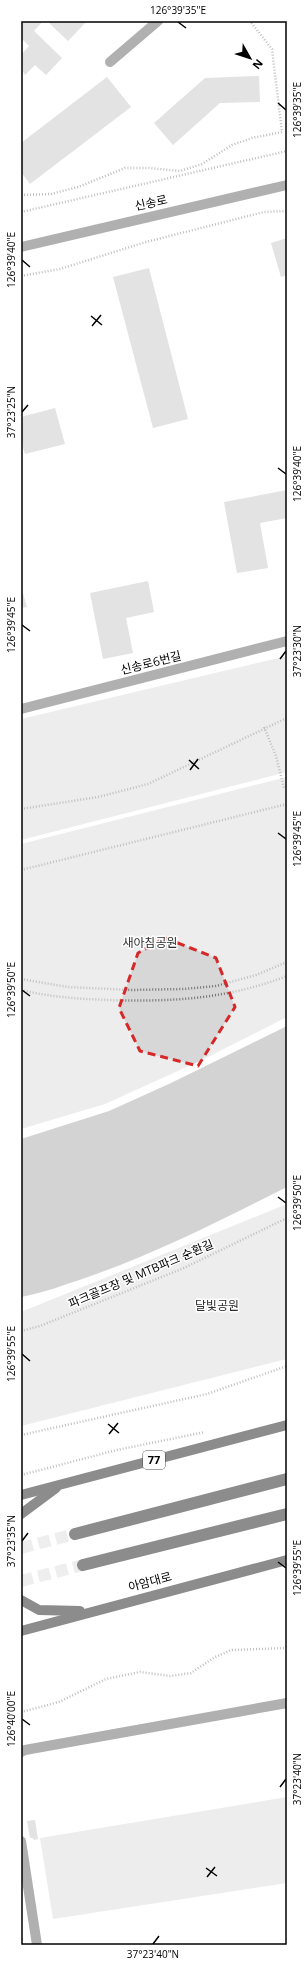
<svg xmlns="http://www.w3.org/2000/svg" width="308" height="1966" font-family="'Open Sans','Noto Sans KR',sans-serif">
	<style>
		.green { fill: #d7d7d7 }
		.water { fill: #9e9e9e }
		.building { fill: #c0c0c0 }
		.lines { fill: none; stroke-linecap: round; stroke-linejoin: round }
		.highway-tunnel { stroke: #d9d9d9; stroke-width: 12; stroke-dasharray: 12 6; stroke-linecap: butt }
		.path { stroke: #727272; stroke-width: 2.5; stroke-dasharray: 1 2; stroke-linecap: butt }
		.minor { stroke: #505050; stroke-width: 10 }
		.major { stroke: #000; stroke-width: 10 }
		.highway { stroke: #000; stroke-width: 12 }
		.marked { fill: none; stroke: #d62828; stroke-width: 3; stroke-dasharray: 8 5; stroke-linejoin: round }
		.ticks { fill: none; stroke: #000; stroke-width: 1.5 }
		.labels { text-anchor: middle; stroke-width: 3; stroke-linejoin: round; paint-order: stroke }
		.shield { fill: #fff; stroke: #4c4c4c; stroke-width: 1 }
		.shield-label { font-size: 11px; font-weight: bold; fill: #000 }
		.street-label { font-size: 12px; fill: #000; stroke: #fff }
		.park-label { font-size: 12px; fill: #2e2e2e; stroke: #fff }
		.neatline { fill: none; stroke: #000; stroke-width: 1.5 }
		.ticks-label { font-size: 10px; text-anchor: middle; fill: #000 }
	</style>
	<rect width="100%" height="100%" fill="#fff"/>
	<g class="green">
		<polygon points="287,656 287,772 21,840 21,719"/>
		<polygon points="287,777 287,1017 200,1061 105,1104 21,1129 21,844"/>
		<polygon points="287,1204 287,1359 21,1426 21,1312"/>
		<polygon points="287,1797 287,1883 53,1919 40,1838"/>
	</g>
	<path class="water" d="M287,1026v161c-66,33 -132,67 -202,91 -21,7 -42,15 -64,19v-158l88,-28 62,-28z"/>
	<g class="building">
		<polygon points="21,21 43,21 34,31 62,58 46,75 35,65 25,75 21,68 21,55 29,46 21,38"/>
		<polygon points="47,21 87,21 68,41"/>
		<polygon points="259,76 260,102 220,103 173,145 154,123 205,78"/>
		<polygon points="107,77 131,107 30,184 21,172 21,143"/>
		<polygon points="287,238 287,275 281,277 271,243"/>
		<polygon points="149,268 188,419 153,428 113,277"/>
		<polygon points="55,408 65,444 25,454 21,441 21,417"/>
		<polygon points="287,490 287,518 260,523 268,568 237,573 224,502"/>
		<polygon points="148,581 154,612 126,618 133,653 103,659 90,593"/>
		<polygon points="21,587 27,607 21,608"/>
		<polygon points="35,1820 38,1839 34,1840 33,1838 30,1838 27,1821"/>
	</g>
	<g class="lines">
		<g class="highway-tunnel">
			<polyline points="21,1548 75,1534"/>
			<polyline points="21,1581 83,1565"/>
		</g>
		<g class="path">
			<polyline points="21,195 51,194 78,187 125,168 149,168 180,171 202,164 232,145 252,138 282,132 272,49 250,21"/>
			<polyline points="21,212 287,151"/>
			<polyline points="21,276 60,269 146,242 264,212 287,211"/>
			<polyline points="264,727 276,756 284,788"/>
			<polyline points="21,809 98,797 148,784 287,718"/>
			<polyline points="21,870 287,804"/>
			<polyline points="21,979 68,987 131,990 184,989 216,986 256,975 287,962"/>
			<path d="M21,990c29,7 59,9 88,10 64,2 118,-1 178,-24"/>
			<polyline points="21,1331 40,1326 184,1268 287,1218"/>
			<polyline points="21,1435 207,1394 287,1366"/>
			<polyline points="21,1475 117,1450 205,1432"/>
			<polyline points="21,1712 59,1702 106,1679 140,1672 170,1676 191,1673 215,1657 232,1650 287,1648"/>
		</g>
		<g class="minor">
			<polyline points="110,62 158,21"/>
			<polyline points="21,247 287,185"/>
			<polyline points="21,709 287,641"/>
			<polyline points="21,1752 25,1750 287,1703"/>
			<polyline points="21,1841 37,1945"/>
		</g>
		<g class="major">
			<polyline points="21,1495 287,1425"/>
			<polyline points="21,1514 56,1488"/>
			<polyline points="21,1600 39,1610 80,1611"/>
			<polyline points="21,1631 287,1560"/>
		</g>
		<g class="highway">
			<polyline points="75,1534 287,1479"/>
			<polyline points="83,1565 287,1514"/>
		</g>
	</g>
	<path d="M0 0H308V1966H0ZM165,938l51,20 19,49 -37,59 -58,-15 -21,-43 19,-55z" fill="#fff" fill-opacity=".55" fill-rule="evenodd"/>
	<path class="marked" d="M165,938l51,20 19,49 -37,59 -58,-15 -21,-43 19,-55z"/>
	<path class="ticks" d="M178,22l8,6M278,103l8,7M22,260l8,7M91,316l11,9M92,326l9,-11M22,412l6,-7M278,468l8,6M22,625l8,6M280,659l6,-8M189,760l10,9M190,770l8,-11M278,833l8,6M22,990l8,6M278,1197l8,6M22,1354l8,7M108,1424l11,9M109,1434l9,-11M22,1541l6,-8M278,1562l8,6M22,1719l8,6M280,1787l6,-8M206,1868l11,8M207,1877l8,-10M153,1944l6,-8"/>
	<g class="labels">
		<rect class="shield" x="143" y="1451" width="22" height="18" rx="3"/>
		<g class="shield-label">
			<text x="154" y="1464">77</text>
		</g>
		<g class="street-label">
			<text transform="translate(151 203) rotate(-13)" y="4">신송로</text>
			<text transform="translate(151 663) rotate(-14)" y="4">신송로6번길</text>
			<text transform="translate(141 1274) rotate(-23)" y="4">파크골프장 및 MTB파크 순환길</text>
			<text transform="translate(150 1582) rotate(-15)" y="4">아암대로</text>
		</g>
		<g class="park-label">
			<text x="150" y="947">새아침공원</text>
			<text x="217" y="1310">달빛공원</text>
		</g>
	</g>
	<rect width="308" height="1966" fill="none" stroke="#ffffff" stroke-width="44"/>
	<g transform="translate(250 58) rotate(129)" stroke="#ffffff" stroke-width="3" paint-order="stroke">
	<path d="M0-3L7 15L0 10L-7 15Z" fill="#000000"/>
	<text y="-6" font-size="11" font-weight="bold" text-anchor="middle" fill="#000000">N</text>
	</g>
	<rect x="22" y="22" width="264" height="1922" class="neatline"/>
	<g class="ticks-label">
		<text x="178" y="14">126°39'35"E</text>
		<text transform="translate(297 110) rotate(-90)" y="4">126°39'35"E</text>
		<text transform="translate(11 260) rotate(-90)" y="4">126°39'40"E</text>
		<text transform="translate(11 412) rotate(-90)" y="4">37°23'25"N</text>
		<text transform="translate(297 474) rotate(-90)" y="4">126°39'40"E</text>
		<text transform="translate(11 625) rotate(-90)" y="4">126°39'45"E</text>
		<text transform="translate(297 651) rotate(-90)" y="4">37°23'30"N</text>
		<text transform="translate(297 839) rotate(-90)" y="4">126°39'45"E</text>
		<text transform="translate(11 990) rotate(-90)" y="4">126°39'50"E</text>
		<text transform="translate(297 1203) rotate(-90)" y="4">126°39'50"E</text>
		<text transform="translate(11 1354) rotate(-90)" y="4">126°39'55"E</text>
		<text transform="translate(11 1541) rotate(-90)" y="4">37°23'35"N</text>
		<text transform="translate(297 1568) rotate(-90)" y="4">126°39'55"E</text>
		<text transform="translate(11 1719) rotate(-90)" y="4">126°40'00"E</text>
		<text transform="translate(297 1779) rotate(-90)" y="4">37°23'40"N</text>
		<text x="153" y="1958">37°23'40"N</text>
	</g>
</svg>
